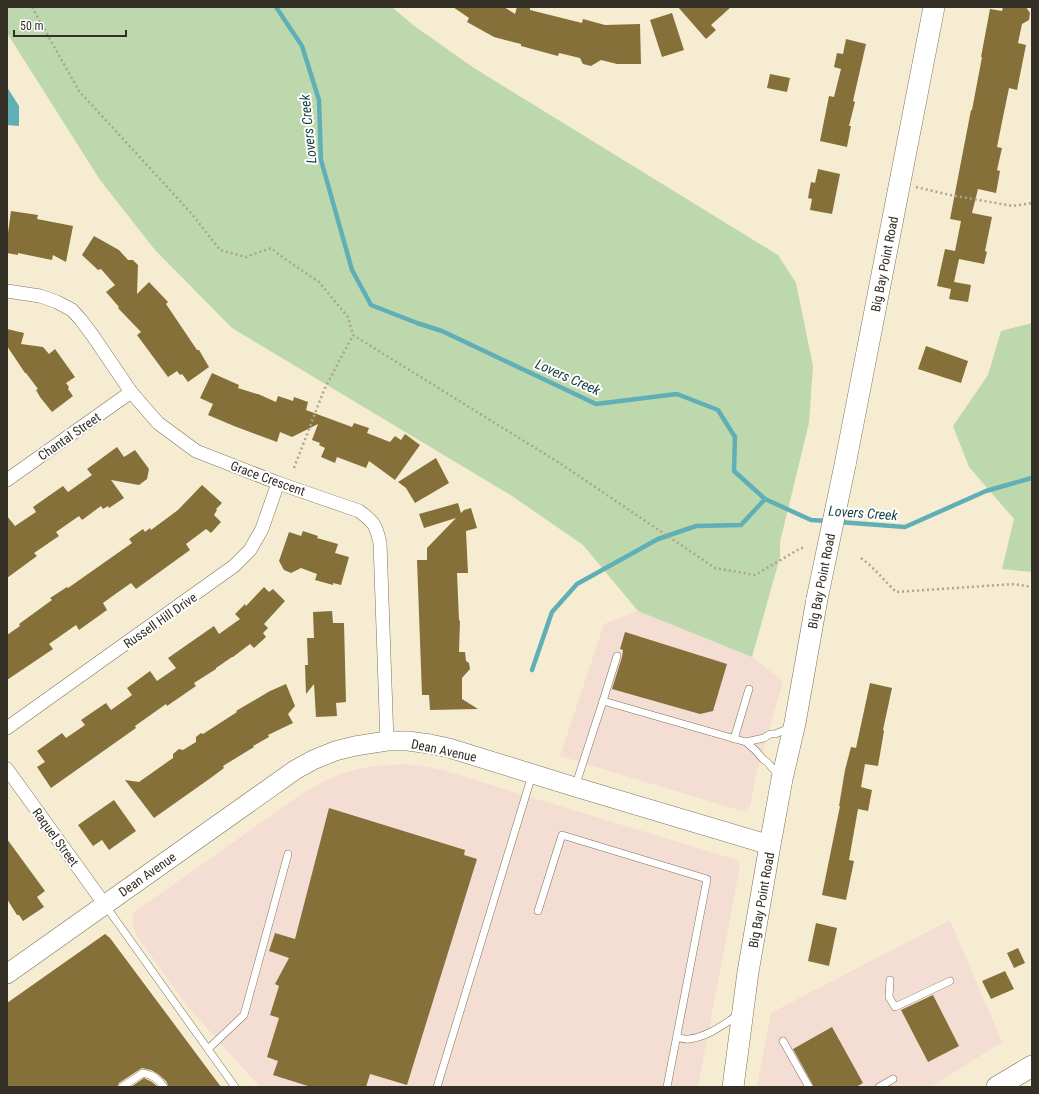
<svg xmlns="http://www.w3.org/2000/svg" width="1039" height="1094" font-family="'Roboto Condensed',sans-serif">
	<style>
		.commercial { fill: #f4ddd2 }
		.green { fill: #bed8ad }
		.water { fill: #60afb7 }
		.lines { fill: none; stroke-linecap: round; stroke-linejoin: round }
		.stream { stroke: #60afb7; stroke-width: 4.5 }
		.building { fill: #857039 }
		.lane-casing { stroke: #7c735c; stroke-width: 8 }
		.street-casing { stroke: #7c735c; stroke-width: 14 }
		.secondary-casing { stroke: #7c735c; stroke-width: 20 }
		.primary-casing { stroke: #7c735c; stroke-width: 22 }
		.path { stroke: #aba490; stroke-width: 2.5; stroke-dasharray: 2 3; stroke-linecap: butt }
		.lane { stroke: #fff; stroke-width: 7 }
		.street { stroke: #fff; stroke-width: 13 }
		.secondary { stroke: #fff; stroke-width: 19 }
		.primary { stroke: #fff; stroke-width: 21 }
		.primary-bridge-casing { stroke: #7c735c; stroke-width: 22; stroke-linecap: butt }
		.primary-bridge { stroke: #fff; stroke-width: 21 }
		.labels { text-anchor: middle; stroke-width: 4; stroke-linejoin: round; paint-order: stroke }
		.street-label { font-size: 13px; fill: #332f25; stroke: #fff }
		.water-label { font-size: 14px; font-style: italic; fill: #153c3f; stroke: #fff }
	</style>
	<rect width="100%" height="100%" fill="#f6ecd2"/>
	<g class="commercial">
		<polygon points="638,611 752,657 783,681 757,771 750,807 742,811 560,756 604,624"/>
		<polygon points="405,764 422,766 442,770 737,860 740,866 698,1087 260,1087 187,1006 137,936 132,923 133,913 303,793 326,780 344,773 358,769 375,766"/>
		<polygon points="950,920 1002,1042 931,1087 757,1087 771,1013"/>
	</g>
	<g class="green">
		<polygon points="7,7 392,7 413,25 474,68 778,255 796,283 813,366 809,423 780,542 780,557 752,657 638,611 583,545 512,496 232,328 155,250 100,180 7,33"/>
		<polygon points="1032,323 1032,572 1002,569 1014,519 969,467 953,426 988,375 1001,331"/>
	</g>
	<polygon class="water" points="7,87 19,106 19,126 7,125"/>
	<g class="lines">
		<g class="stream">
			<polyline points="276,7 302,46 319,100 321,160 352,270 371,305 417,323 442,331 596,404 677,394 718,410 735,437 734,471 765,499 811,520 828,521"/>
			<polyline points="839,522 905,527 986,491 1032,478"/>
			<polyline points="532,670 552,612 577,584 658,539 696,526 741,525 765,499"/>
		</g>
	</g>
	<g class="building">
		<polygon points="453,7 504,7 515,14 517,7 530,7 530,10 582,23 583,19 605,25 640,24 641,64 617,64 601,60 591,66 583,64 580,58 559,53 558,56 521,46 521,44 494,37 467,22 469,18"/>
		<polygon points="678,7 731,7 711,25 716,30 706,39"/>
		<polygon points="1003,7 1026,7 1030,13 1029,20 1022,24 1018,43 1026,45 1017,90 1009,88 1002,122 997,147 1002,148 997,170 1000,171 996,193 978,189 972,213 992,217 985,251 987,252 984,264 959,259 954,282 971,285 968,302 949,299 951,289 937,286 945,249 955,251 961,221 950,219 971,110 972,110 982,57 981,57 990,9 1002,11"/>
		<polygon points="672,13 684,50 662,57 650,20"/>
		<polygon points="846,39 866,44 853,101 855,102 849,126 851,126 847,147 820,141 829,96 834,97 841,69 834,67 837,53 843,54"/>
		<polygon points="770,74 790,78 787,92 767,88"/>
		<polygon points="818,169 840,174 832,214 810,210 812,199 808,198 811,182 815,183"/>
		<polygon points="11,211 38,215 37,219 73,226 66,262 53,255 52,260 18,253 18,255 7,253 7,240"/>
		<polygon points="94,236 119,250 128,260 133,260 138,265 137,294 149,282 168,302 166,304 197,350 199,350 209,367 188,382 182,374 180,375 177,371 168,377 137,335 141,332 118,308 119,307 106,292 115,285 101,269 98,270 82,255"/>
		<polygon points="7,329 24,333 21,344 43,347 49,354 55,349 75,377 66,383 69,387 68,389 73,396 52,412 40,397 36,390 38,389 26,373 25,373 7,346"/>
		<polygon points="926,346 968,361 961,383 918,369"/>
		<polygon points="212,373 239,385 238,388 257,394 258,394 276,402 278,396 293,401 294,397 308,402 306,410 352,427 354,423 369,428 367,433 390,442 395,436 401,440 405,434 420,445 395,480 369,461 366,468 337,457 335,463 321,457 325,448 319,445 320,443 312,440 318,424 292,437 280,432 277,442 234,426 208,415 213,404 200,398"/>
		<polygon points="117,447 124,457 135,450 149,469 147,479 139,485 111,480 124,498 109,508 108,506 103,509 101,506 82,520 79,516 56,532 59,536 34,553 37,556 7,578 7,516 15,526 36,512 33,507 63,486 68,492 92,475 87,469"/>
		<polygon points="436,458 449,483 415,503 406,488 398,482"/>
		<polygon points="202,485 222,503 216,509 217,510 214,515 221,522 211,533 206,529 186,544 190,550 136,589 131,583 114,595 103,603 107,610 79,630 76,625 49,644 53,649 7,680 7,635 20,626 19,624 52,600 50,598 67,587 68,588 132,543 129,539 143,529 145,532 150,528 151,530 178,510"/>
		<polygon points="458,503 461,513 464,510 471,508 477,528 466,531 468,573 457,573 459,620 460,621 459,652 465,652 466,661 469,663 470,669 462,678 462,699 478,709 430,710 429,695 422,695 417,560 427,560 427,548 456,518 424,528 419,514"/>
		<polygon points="303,531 318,536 317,538 338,544 335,553 349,557 341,585 333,583 333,585 315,580 317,574 301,568 291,573 284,570 279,561 289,532 301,536"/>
		<polygon points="264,587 269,592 273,589 285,601 264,624 268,628 263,633 266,637 254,648 250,644 233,657 232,657 216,668 216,669 194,683 196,686 180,697 167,706 166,704 135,726 136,728 51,788 37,767 45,762 37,751 62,733 66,738 85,725 81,720 106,703 111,710 132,695 127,688 150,671 157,681 176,668 168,658 214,626 219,634 240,619 235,614 245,604 246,606"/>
		<polygon points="332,611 333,623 344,623 346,702 336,703 337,716 316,717 314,684 306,694 305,665 308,665 307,638 314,638 313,612"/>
		<polygon points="625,632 727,664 713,711 700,714 612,689 622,657 623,650 620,649"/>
		<polygon points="870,683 892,688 883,730 884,731 878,766 865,764 861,787 872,790 868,811 858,809 849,860 854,861 846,900 822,895 840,806 839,806 845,770 851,747 856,748"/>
		<polygon points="286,684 295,706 288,714 293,723 268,735 269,737 253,746 254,747 223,766 224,768 212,777 154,818 125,780 139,782 173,758 173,754 179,749 183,750 196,742 196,737 201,733 203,734 237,712 236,711 270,691"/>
		<polygon points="114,800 136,831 109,850 102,840 93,846 78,825"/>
		<polygon points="329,808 465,850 464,855 477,859 407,1085 370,1074 366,1087 311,1087 273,1075 278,1061 267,1057 279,1018 270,1015 279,986 275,984 289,958 269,951 275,933 295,939"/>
		<polygon points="7,839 45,891 37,897 44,907 23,921 19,915 17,915 7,899"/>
		<polygon points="816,923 837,928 829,966 808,961"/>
		<polygon points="105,934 110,938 221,1087 169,1087 166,1081 158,1074 151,1070 142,1068 119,1083 117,1087 7,1087 7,1003"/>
		<polygon points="1018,948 1025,963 1014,968 1007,953"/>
		<polygon points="1005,971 1014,989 991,999 982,981"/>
		<polygon points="933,995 959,1046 928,1062 901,1010"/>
		<polygon points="832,1027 863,1083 856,1087 814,1087 793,1049"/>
		<polygon points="144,1078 152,1082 158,1087 131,1087"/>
	</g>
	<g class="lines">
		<defs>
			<g id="lane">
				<polyline points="603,701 617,656"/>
				<polyline points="734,739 749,689"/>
				<polyline points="746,742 764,738 770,734 775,734 785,730 790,726"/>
				<polyline points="575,787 603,701 746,742 755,750 763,759 768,763 780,777"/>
				<polyline points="105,905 235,1087"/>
				<polyline points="538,911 562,835 707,879 667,1087"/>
				<polyline points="890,980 889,997 895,1007 950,981"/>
				<path d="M677,1037c4,1 8,3 12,2 18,-2 34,-14 49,-24"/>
				<polyline points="783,1041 809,1087"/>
				<polyline points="208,1049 244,1015 288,854"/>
				<path d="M122,1087l21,-14c10,2 15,6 21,14"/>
				<polyline points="437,1087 532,775"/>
				<polyline points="879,1087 893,1079"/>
			</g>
			<g id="street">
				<path d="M7,291l33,5 17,6 15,8 9,10 12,16 38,56 27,31 38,28 82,32 81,28c15,11 17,14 21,32l7,198"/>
				<polyline points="7,480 131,392"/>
				<polyline points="7,728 234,566 250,550 262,529 278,483"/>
				<polyline points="7,769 105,905"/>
			</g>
			<polyline id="secondary" points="7,974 295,770 313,760 335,751 355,746 387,741 408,741 430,744 449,748 575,787 770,845"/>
			<g id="primary">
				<polyline points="845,465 934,7"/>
				<polyline points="733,1087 748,972 770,845 782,779 795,723 817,599"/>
				<polyline points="997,1087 1032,1066"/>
			</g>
		</defs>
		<use href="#lane" class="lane-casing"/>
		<use href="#street" class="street-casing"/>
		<use href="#secondary" class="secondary-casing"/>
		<use href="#primary" class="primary-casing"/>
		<g class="path">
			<polyline points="32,7 79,91 191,213 220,250 246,257 271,248 285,259 319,282 348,317 353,335 561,464 715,568 755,575 801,548 806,548"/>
			<polyline points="916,187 950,195 1013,206 1032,203"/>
			<polyline points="294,468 324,390 353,335"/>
			<polyline points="861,558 871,566 896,592 1014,584 1032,587"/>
		</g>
		<use href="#lane" class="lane"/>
		<use href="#street" class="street"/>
		<use href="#secondary" class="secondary"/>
		<use href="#primary" class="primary"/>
		<defs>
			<polyline id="primary-bridge" points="817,599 845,465"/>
		</defs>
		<use href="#primary-bridge" class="primary-bridge-casing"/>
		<use href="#primary-bridge" class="primary-bridge"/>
	</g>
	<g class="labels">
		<g class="street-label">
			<text transform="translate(884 264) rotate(-79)" y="5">Big Bay Point Road</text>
			<text transform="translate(69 436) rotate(-35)" y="5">Chantal Street</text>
			<text transform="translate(268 478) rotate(20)" y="5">Grace Crescent</text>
			<text transform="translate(821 581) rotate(-79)" y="5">Big Bay Point Road</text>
			<text transform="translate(160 620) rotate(-35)" y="5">Russell Hill Drive</text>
			<text transform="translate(444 750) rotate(12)" y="5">Dean Avenue</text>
			<text transform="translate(56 837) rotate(54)" y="5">Raquel Street</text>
			<text transform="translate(147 874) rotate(-35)" y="5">Dean Avenue</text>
			<text transform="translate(761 900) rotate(-80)" y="5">Big Bay Point Road</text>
		</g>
		<g class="water-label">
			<text transform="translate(308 129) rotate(-96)" y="5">Lovers Creek</text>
			<text transform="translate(568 377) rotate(24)" y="5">Lovers Creek</text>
			<text transform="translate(863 513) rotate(4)" y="5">Lovers Creek</text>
		</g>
	</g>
	<rect width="1039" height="1094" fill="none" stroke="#332f25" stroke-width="16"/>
	<path d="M14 30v6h112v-6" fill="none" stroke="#332f25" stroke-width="2"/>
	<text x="20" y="30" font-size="12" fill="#332f25" stroke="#ffffff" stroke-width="3" paint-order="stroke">50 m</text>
</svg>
